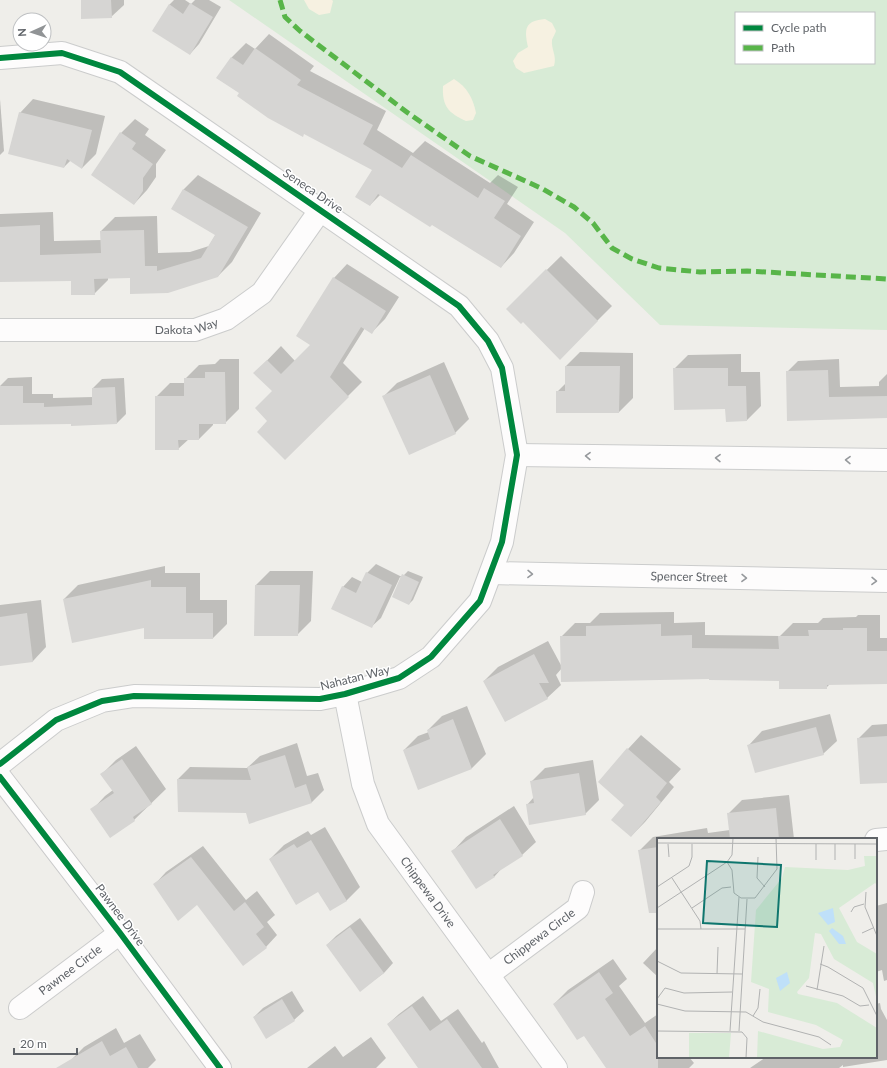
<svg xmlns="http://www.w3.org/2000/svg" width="887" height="1068" font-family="Lato,sans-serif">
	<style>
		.green { fill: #d8ebd6; fill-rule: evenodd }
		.sand { fill: #f6f1e1 }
		.shadow { fill: #0003 }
		.building { fill: #d6d5d3 }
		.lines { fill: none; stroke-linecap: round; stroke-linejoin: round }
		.street-casing { stroke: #cbcccc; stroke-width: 24 }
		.secondary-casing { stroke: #cacacb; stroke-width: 24 }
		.street { stroke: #fdfcfc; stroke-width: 22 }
		.secondary { stroke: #fdfcfc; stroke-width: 22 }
		.quiet { stroke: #58b549; stroke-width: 5; stroke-dasharray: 10 5; stroke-linecap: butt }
		.cycleway-casing { stroke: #fff; stroke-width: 8 }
		.cycleway { stroke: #00873e; stroke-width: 6 }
		.oneway { stroke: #96999c }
		.labels { text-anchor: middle; stroke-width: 3; stroke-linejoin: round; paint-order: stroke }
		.street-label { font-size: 12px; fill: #5f6368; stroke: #fff }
		.inset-road { fill: none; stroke: #b1b2b2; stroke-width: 1 }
		.view { fill: #0f766e; fill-opacity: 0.15; stroke: #0f766e; stroke-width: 2 }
		.inset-edge { fill: none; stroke: #5f6368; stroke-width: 2 }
	</style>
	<rect width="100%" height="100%" fill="#efeeea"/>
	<path class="green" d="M229,0h658v330l-227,-5 -95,-92zM736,13h138v50h-138z"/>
	<g class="sand">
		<polygon points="304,0 332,0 333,1 330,13 319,15 309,9"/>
		<path d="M545,19l7,4 4,8c-1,3 -3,6 -4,9 -1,10 5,15 2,26l-30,7 -8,-5 -3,-7 5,-8 10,-6c-4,-19 -3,-26 17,-28z"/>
		<path d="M454,79c13,8 19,19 22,34l-3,7 -7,1c-18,-8 -24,-15 -23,-35z"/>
	</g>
	<g class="shadow">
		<polygon points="82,0 124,0 124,5 111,17"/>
		<polygon points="174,0 185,0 191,4 195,0 209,0 221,7 199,44 190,54 169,5"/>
		<polygon points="269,34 314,66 310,71 386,111 377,130 413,153 425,141 490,183 498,175 518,187 507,204 534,222 514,253 501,267 432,224 381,194 370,205 374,169 241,93 217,78 232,57 246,43 255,49"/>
		<polygon points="0,99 4,151 0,155"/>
		<polygon points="33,99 105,116 96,154 82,168 71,160 64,167 20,113"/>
		<polygon points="135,119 149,129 145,135 166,150 156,164 156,177 147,190 134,204 121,133"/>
		<polygon points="198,175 261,213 232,262 218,276 108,277 108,280 94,294 72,280 0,281 0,214 53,212 54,241 102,240 101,231 115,217 157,216 158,253 190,252 209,246 216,234 173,208 184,189"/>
		<polygon points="561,256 612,306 560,358 523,321 507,309"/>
		<polygon points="347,264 399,297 385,319 372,332 365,328 343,363 362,382 285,459 269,421 273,391 255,373 281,346 295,361 312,345 334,278"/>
		<polygon points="580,352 633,353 633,398 619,412 557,392 566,383 566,366"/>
		<polygon points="741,354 741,372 760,372 761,406 747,420 726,408 674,369 688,355"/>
		<polygon points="220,359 239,359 239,409 225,423 213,423 213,425 199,439 189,439 178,449 156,397 170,383 185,383 185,379 199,365 215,364"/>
		<polygon points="839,359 840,387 879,386 879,382 887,374 887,417 831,418 787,372 798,361"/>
		<polygon points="444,362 469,419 455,433 383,397 397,383"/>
		<polygon points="32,377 32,394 53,394 53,398 93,397 93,388 102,379 124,378 126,414 116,424 0,424 0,386 8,378"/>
		<polygon points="376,564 402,577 408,571 423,577 413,600 409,604 402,578 400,577 381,618 371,627 343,587 352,577 362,582 367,573"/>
		<polygon points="165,566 165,573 200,573 200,600 227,600 227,624 213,638 145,638 145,626 64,599 78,585"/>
		<polygon points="270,571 313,571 311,621 297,635 256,585"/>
		<polygon points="41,600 46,647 33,661 0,665 0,605"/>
		<polygon points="674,612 674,623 705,622 705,635 780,636 793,623 818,623 823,618 856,617 858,615 880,615 880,638 887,638 887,683 830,684 826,688 780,680 710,678 562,668 556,675 561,685 547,698 484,681 498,667 548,641 562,667 561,637 575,623 590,623 600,613"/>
		<polygon points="467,706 486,754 472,768 418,788 404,750 418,736 429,732 428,730 442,716"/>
		<polygon points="830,714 837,741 823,754 749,745 762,731"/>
		<polygon points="887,724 887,782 858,739 872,725"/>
		<polygon points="641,735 681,769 669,782 674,787 645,822 631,836 626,805 628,749"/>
		<polygon points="297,743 307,776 318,773 324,790 312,802 246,812 178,779 190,767 247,768 260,756"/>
		<polygon points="136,746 166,789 134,820 92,810 105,796 113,790 102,774 116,760"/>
		<polygon points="593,760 599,800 585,814 527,805 534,797 531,782 545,768"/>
		<polygon points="789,795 794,839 658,839 658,890 639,851 653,837 707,828 708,833 730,830 728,814 742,800"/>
		<polygon points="514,806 536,842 522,855 503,867 494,877 453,851 466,837"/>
		<polygon points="325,827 360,887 346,901 318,890 270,859 284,845 308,831 311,835"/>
		<polygon points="203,846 246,900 257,891 275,915 267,922 277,935 266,947 197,904 155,884 166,872"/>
		<polygon points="887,903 887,980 884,981 882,970 876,972 876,906"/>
		<polygon points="360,918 393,963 384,973 360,990 327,945 336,936"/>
		<polygon points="658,947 658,977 643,963"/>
		<polygon points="613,959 627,979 619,986 645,1023 658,1014 658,1057 689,1057 694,1063 689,1068 607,1068 584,1035 554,1004 568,990"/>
		<polygon points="292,991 304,1011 294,1020 254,1017 263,1008"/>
		<polygon points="423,996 441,1021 458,1009 482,1043 484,1041 499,1068 427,1068 388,1024 399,1014"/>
		<polygon points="880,1003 881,1009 887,1020 887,1060 843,1067 843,1065 839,1068 750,1068 766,1057 770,1058 771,1057 876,1057 876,1004"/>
		<polygon points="116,1028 124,1043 140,1034 156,1060 148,1068 75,1068 70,1061 84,1047"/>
		<polygon points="371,1037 386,1058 376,1068 307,1068 335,1046 343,1057"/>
	</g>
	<g class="building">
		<polygon points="81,0 111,0 112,18 81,19"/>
		<polygon points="190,3 213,17 190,55 152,31 169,4 183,14"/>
		<polygon points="255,48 301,80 297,85 373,125 363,144 402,168 411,155 478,198 484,188 505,201 494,218 521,236 501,268 432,225 430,227 378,194 370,206 355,197 372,170 304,134 303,137 268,118 237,96 239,93 216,78 231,57 243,65"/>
		<polygon points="19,112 92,130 82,169 67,159 64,168 8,154"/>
		<polygon points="120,132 136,143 132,149 153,164 143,178 143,191 134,205 91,175"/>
		<polygon points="183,189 248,227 218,277 168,293 130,294 130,278 94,279 95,295 71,295 71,281 0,282 0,227 40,225 40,255 101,253 100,231 144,230 145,266 157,266 157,271 201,258 215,235 171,209"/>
		<polygon points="546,269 598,321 560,360 523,322 521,324 506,309"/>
		<polygon points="333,277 386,311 372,334 361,327 330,377 349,397 285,460 257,432 267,421 255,408 272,391 253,373 267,360 281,374 310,345 296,336"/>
		<polygon points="565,366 620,366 619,413 556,413 556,391 565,391"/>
		<polygon points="673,368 728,368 728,386 746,386 747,421 726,422 725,409 674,410"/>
		<polygon points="828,370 829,397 887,396 887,418 787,421 786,371"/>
		<polygon points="205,372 225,372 226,424 199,424 199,440 178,440 179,450 155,450 155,396 184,396 184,378 205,378"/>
		<polygon points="430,375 456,434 409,455 382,396"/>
		<polygon points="0,386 23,386 23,403 44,403 44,407 92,405 92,388 115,387 117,424 71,426 71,424 0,425"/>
		<polygon points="366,572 392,585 372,628 331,609 342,586 356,593"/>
		<polygon points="402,574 419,582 409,605 392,597"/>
		<polygon points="151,580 151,587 186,587 186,613 213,613 213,639 144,639 144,628 72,643 63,599"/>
		<polygon points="255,585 300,585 298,636 254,636"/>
		<polygon points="27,613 33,662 0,666 0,617"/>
		<polygon points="661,624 661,636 692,635 692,648 779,649 778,636 809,636 808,630 843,630 843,628 867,628 867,651 887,651 887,684 827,685 827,689 779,689 779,681 709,680 709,679 561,682 560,636 586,636 586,626"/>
		<polygon points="534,654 549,683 539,683 548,699 505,722 483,681"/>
		<polygon points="453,719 472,769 418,790 403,750 430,739 427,730"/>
		<polygon points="816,727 824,755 755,773 747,745"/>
		<polygon points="887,736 887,783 860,784 857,738"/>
		<polygon points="627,748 667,783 656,797 661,802 631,837 611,820 624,805 598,782"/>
		<polygon points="285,755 295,788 306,784 312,803 249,824 246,813 178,812 177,779 251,780 247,767"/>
		<polygon points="122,759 152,804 133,817 135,821 110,838 90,809 114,793 100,774"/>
		<polygon points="579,773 586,815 529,825 526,804 534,803 530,781"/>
		<polygon points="776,808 779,839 730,839 727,813"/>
		<polygon points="500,819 523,856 493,875 495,877 476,889 451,851"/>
		<polygon points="311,840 347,901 330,911 318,892 296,905 269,859 294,844 297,848"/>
		<polygon points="658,847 658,913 649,913 638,850"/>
		<polygon points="191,857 234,911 245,902 264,927 256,934 267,948 243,966 197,905 178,921 153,884"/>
		<polygon points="350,927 384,973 360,992 326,945"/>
		<polygon points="599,972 613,993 605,999 630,1036 645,1026 658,1046 658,1068 606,1068 584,1036 577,1040 553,1004"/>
		<polygon points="282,999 295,1021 266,1039 253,1017"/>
		<polygon points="412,1006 430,1031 447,1019 482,1068 418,1068 387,1024"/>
		<polygon points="102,1041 110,1056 126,1047 138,1068 56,1068"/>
	</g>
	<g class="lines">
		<defs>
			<g id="street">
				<polyline points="0,58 62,53 120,72 459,306 488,341 502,368 517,455 502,542 480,601 431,657 399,678 345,694 320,699 134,696 102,701 56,720 0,764"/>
				<path id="s1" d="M0,330h195l31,-11 36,-26 59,-84"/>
				<polyline points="517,455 887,460"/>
				<path id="s2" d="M491,573l396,8"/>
				<path id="s3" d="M345,694l18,90 15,40 178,244"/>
				<polyline points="876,840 887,839"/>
				<path id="s4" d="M488,975l90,-67 5,-16"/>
				<path id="s5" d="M20,1008l100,-75"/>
			</g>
			<polyline id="secondary" points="0,777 120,933 220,1068"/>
		</defs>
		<use href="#street" class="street-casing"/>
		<use href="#secondary" class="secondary-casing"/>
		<use href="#street" class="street"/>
		<use href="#secondary" class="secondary"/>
		<polyline class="quiet" points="280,0 285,17 300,31 408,113 470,156 543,189 574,207 593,223 612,248 632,259 659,268 700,272 747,271 887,279"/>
		<defs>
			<g id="cycleway">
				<polyline points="0,58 62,53 120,72 459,306 488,341 502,368 517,455 502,542 480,601 431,657 399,678 345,694 320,699 134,696 102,701 56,720 0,764"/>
				<polyline points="0,777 120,933 220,1068"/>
			</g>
		</defs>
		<use href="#cycleway" class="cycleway-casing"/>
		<use href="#cycleway" class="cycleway"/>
	</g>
	<defs><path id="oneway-chevron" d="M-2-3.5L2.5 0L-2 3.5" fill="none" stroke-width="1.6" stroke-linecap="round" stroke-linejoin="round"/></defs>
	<g class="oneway">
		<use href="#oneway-chevron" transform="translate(588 456) rotate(-179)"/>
		<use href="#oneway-chevron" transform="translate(718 458) rotate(-179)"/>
		<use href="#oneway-chevron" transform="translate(848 460) rotate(-179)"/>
		<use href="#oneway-chevron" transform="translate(530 574) rotate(1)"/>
		<use href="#oneway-chevron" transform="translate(744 578) rotate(1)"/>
		<use href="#oneway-chevron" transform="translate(874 581) rotate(1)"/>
	</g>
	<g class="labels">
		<g class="street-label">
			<text transform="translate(313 191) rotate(34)" y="4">Seneca Drive</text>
			<text dy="4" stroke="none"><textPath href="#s1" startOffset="187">Dakota Way</textPath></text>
			<text dy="4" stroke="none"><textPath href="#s2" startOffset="198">Spencer Street</textPath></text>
			<text transform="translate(355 678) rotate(-14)" y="4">Nahatan Way</text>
			<text dy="4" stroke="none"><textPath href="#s3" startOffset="219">Chippewa Drive</textPath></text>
			<text transform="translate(120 915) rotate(53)" y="4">Pawnee Drive</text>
			<text dy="4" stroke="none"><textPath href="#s4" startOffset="64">Chippewa Circle</textPath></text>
			<text dy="4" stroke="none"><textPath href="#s5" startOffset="63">Pawnee Circle</textPath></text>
		</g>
	</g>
	<g transform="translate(657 838)">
		<rect width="220" height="220" fill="#efeeea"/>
		<path d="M207,18h13v29l-2,-2 -36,25 18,34 20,12v47l-4,-18 -39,-24 -13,-25 -6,-1 -6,45 -12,14 1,2 39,9 40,25v30h-120l1,-27 65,18 17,-2 3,-7 -27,-15 -48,-13 1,-23 -18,-7 5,-72 26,-32 3,-11 63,3 17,-4zM32,195h42l-2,25h-40z" fill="#d8ebd6"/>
		<path d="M176,70l2,14 -7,3 -10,-12zM175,90l11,8 3,8h-7l-10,-13zM130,134l3,11 -10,8 -4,-13z" fill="#bfe0f9"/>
		<path class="inset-road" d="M0,5l220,1M11,6l1,13M101,19l-1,21 8,9M198,21v-15M159,22v-16M178,22v-16M70,24l5,8 2,23 7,5h14l22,-29 -1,-31M15,40l28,43 1,8M0,49l32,-21 3,-9v-13M209,54l-1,15 12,29M0,70l70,-46 5,-7 1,-17M35,70l30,-20 9,-1M194,74l3,-5 10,-3M0,91h88M205,95l11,-5M0,123l24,12 61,1M163,126l8,3 35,21 14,28M60,136l1,-27M149,148l37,10 17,10 9,-1M160,152l7,-44M0,161l8,-11 19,5 48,-1M0,166l28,7 61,1 17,10 56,15 12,8M96,178l5,-8 2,-19M0,193l85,1 5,6 -1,20M73,193l9,-134M82,193l8,-132"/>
		<path class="view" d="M50,23l74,4 -4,62 -74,-4z"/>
		<rect width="220" height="220" class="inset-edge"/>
	</g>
	<rect x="735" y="12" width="140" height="52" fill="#ffffff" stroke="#bfc1c3"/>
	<rect x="743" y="25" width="20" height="6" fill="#00873e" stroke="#bfc1c3"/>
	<text x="771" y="32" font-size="12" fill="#5f6368">Cycle path</text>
	<rect x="743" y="45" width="20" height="6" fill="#58b549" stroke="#bfc1c3"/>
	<text x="771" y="52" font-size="12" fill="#5f6368">Path</text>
	<g transform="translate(32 32) rotate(267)"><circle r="19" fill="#ffffff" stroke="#bfc1c3"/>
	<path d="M0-3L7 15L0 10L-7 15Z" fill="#919496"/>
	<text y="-6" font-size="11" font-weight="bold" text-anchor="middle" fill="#5f6368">N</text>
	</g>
	<path d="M14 1048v6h63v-6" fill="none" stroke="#5f6368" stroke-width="2"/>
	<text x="20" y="1048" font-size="12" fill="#5f6368" stroke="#ffffff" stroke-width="3" paint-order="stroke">20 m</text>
</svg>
